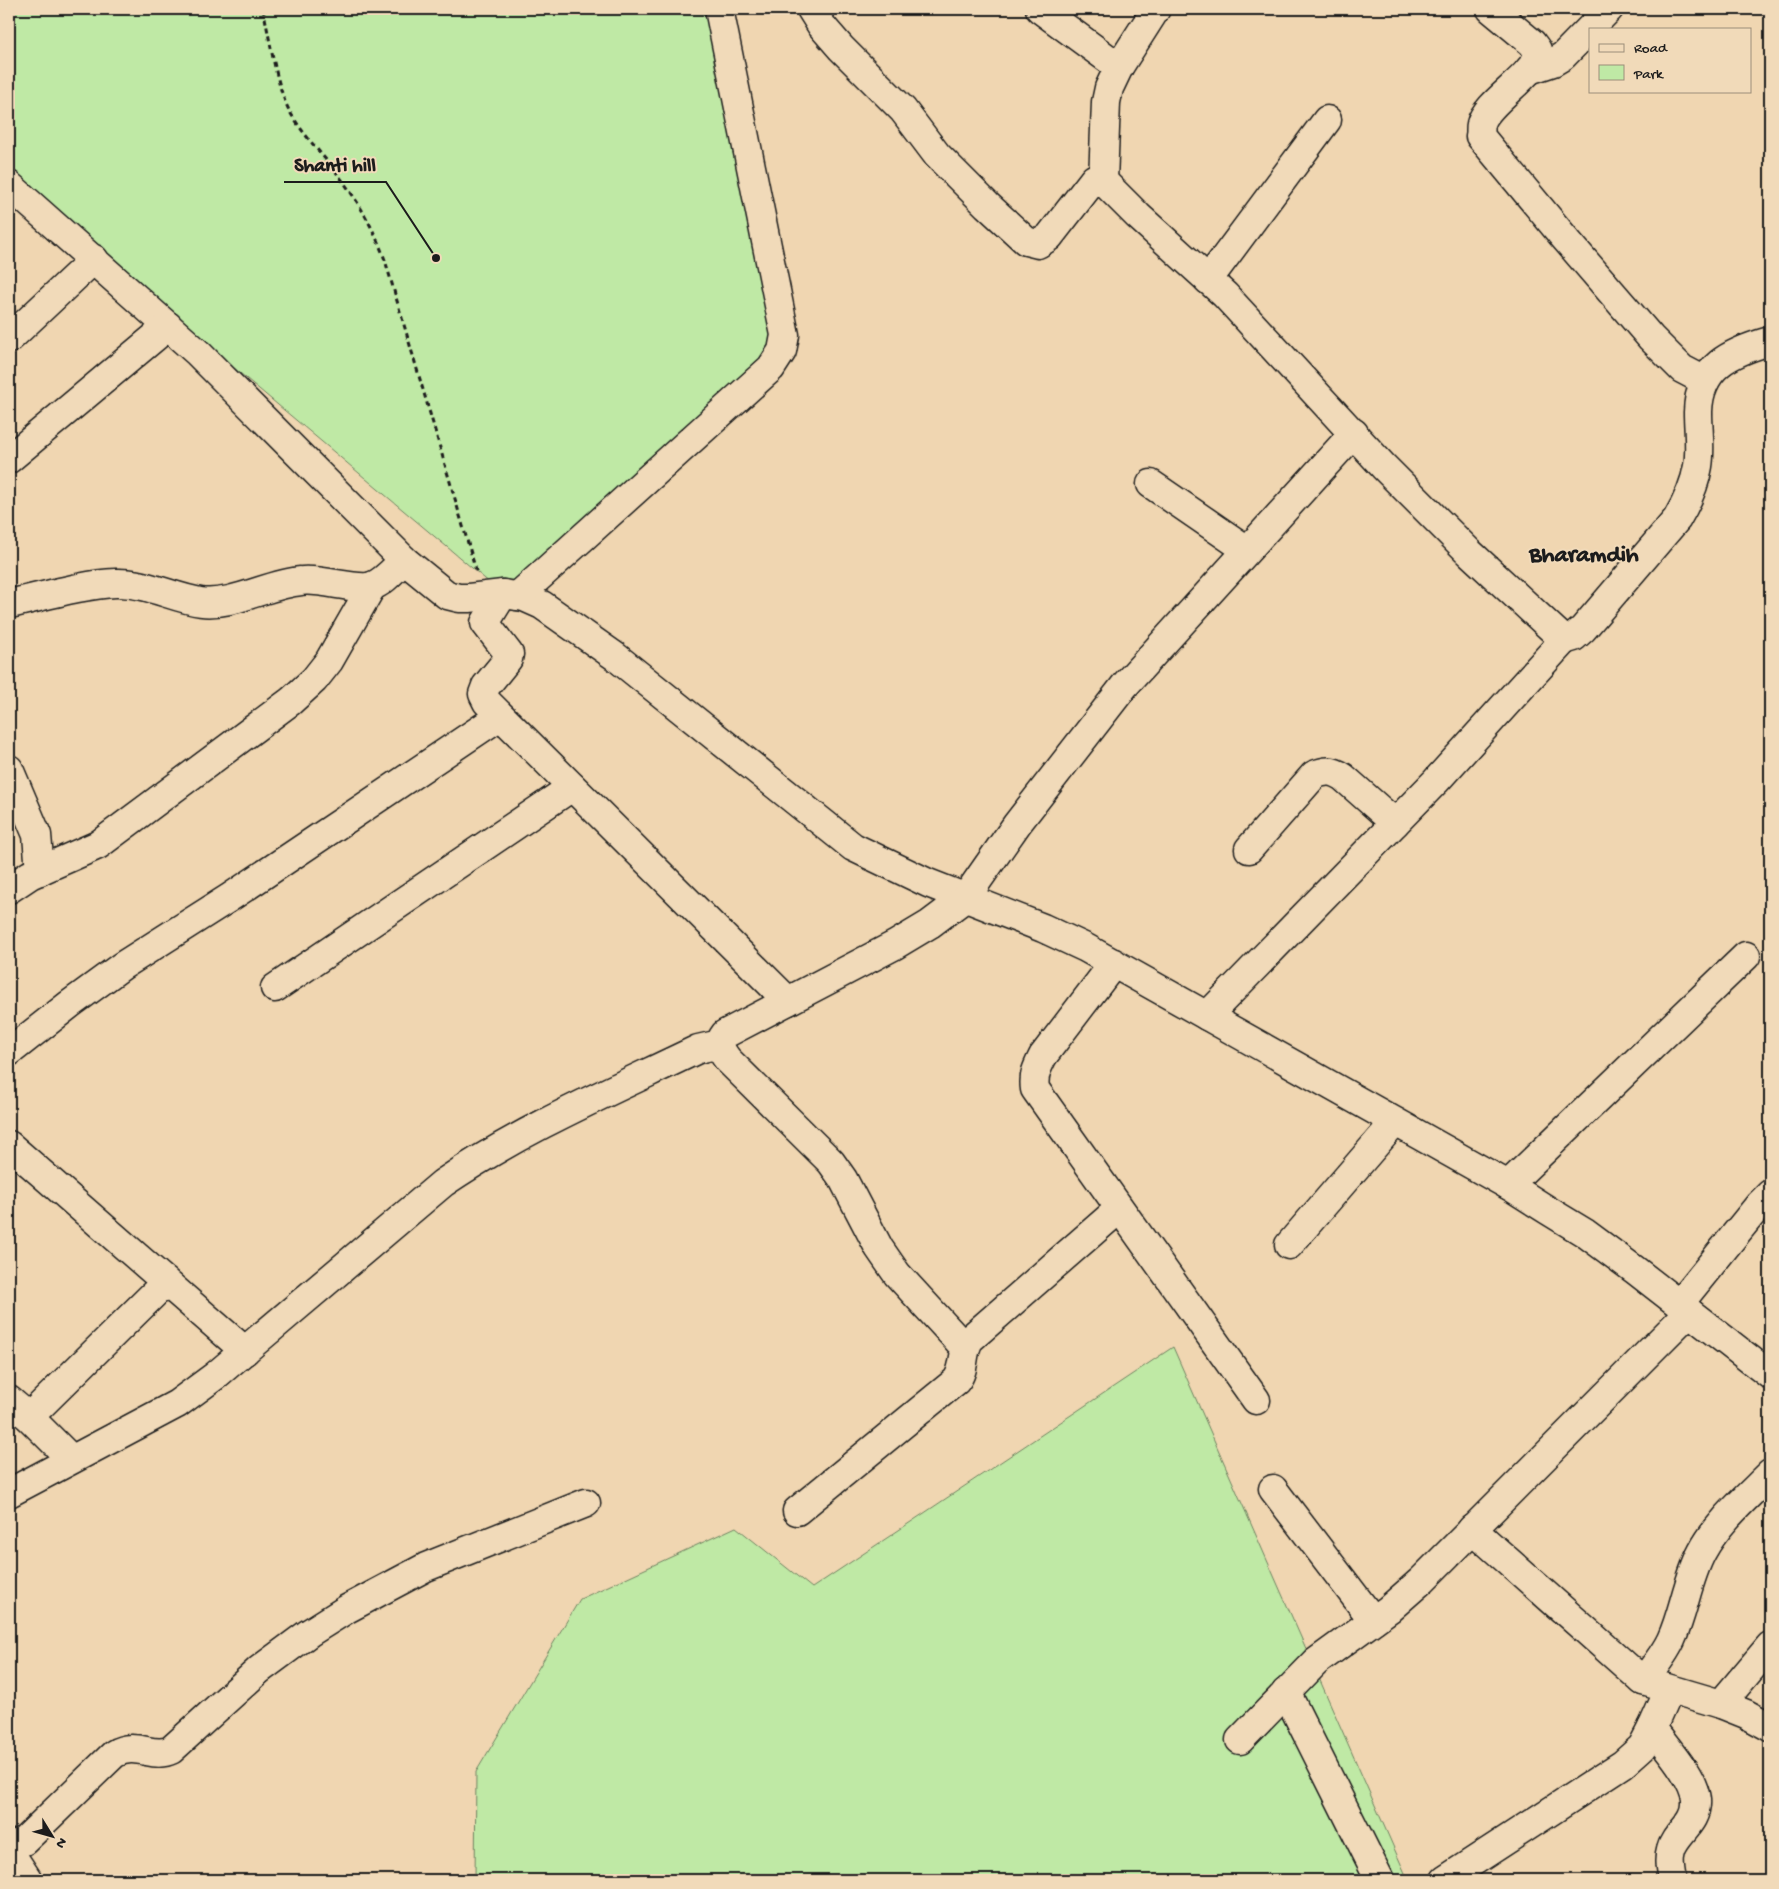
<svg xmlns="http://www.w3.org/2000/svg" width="1779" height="1889" font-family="'Gochi Hand',sans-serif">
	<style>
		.green { fill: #bfe9a5; stroke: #6e8260 }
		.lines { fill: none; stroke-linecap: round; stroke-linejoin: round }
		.minor-casing { stroke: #1c1c1c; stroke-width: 31 }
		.path { stroke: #1c1c1c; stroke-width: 3; stroke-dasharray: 5 4; stroke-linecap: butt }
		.minor { stroke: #f1dab9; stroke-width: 28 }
		.labels { text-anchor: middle; stroke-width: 4; stroke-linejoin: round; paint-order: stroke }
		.district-label { font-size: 24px; font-weight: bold; fill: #1c1c1c; stroke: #f1dab9 }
		.leader { fill: none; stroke: #1c1c1c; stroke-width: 2 }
		.callout-dot { fill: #1c1c1c; stroke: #f1dab9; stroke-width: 2 }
		.callout-label { font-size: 20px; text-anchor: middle; font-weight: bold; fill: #1c1c1c; stroke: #f1dab9; stroke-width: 4; stroke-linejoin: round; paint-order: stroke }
	</style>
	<rect width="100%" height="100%" fill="#f0d6b1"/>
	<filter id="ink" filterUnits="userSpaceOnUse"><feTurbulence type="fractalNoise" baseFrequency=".02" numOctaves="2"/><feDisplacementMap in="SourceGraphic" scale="10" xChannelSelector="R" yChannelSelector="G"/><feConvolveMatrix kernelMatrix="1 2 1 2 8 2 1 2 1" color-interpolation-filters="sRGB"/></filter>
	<g filter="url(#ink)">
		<g class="green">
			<polygon points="9,9 719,9 785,335 503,594 9,179"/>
			<polygon points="1173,1347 1408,1880 475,1880 476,1772 580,1599 736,1527 812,1588"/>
		</g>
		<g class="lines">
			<defs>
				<g id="minor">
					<path d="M811,9l10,16 20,23 62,62 34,45 50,50 39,36 12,3 11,-7 45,-58 9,2 35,35 87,79 159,172 86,86 94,87 10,-3 9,-8 94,-110c10,-17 18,-34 21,-53 3,-18 0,-36 0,-54 1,-46 33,-60 72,-71"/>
					<polyline points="1040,9 1119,67"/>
					<path d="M1491,9l41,34c2,3 4,5 5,7 6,21 -51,51 -56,74 -1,4 0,8 -1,12l83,100 88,102 31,31 23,12"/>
					<polyline points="1529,70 1553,62 1563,56 1609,9"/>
					<polyline points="1103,181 1106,102 1109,88 1119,67 1156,9"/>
					<polyline points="9,185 198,353 404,560 447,595 459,598 469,598 503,594 524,597 542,605 616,657 853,847 928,883 1043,928 1086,948 1508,1185 1549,1211 1585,1233 1635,1270 1770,1375"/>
					<polyline points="1208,280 1327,120"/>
					<polyline points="9,339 94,259"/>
					<polyline points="9,459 168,326"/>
					<polyline points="1151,484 1247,550"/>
					<polyline points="503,594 485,623 509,654 508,659 486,686 483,694 487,702 788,1001"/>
					<polyline points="518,596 771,368 782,351 785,335 719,9"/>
					<path d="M9,604c32,-7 75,-20 107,-21 30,-1 57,15 85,19 32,4 67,-18 100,-21 19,-3 57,10 71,5 12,-4 23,-18 32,-26"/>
					<polyline points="9,769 37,835 40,871"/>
					<path d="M1249,849l65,-74c12,-5 18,-5 29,2l52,46"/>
					<polyline points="9,889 30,875 98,845 291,701 314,680 329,661 372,586"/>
					<path d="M1114,963l-71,93c-6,12 -10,19 -8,33l221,311"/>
					<polyline points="275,988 572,787"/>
					<polyline points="1207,1016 1436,781 1564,640"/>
					<polyline points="9,1052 70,1004 122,966 229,898 500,716"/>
					<polyline points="9,1145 245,1351"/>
					<polyline points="1508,1185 1746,956"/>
					<polyline points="1289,1245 1395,1122"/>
					<polyline points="1679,1304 1759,1205 1770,1194"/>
					<path d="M965,1348l-68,-74 -18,-26 -36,-69 -12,-17 -103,-102c-7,-9 -11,-16 -3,-26l170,-89 35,-21 36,-27 51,-73 108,-139 229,-252"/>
					<polyline points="9,1400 29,1417 71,1459"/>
					<polyline points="29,1417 166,1282"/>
					<polyline points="1273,1489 1373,1620"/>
					<path d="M9,1493l168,-89 38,-28 228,-193c79,-54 168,-92 255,-134l22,-5"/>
					<path d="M797,1511l159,-130c10,-12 5,-29 14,-42l149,-130"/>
					<polyline points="1472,1529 1643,1681 1721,1704 1746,1714 1770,1727"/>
					<path d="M1643,1681c10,-13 21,-26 28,-41 13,-28 16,-60 31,-88 16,-30 44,-54 68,-78"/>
					<polyline points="1286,1692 1380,1880"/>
					<polyline points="1721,1704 1770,1646"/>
					<path d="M1652,1728c14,19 42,49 44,72 2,23 -21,33 -25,50 -3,10 -1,20 1,30"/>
					<polyline points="1240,1740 1316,1662 1389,1609 1422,1580 1689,1312"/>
					<path d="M9,1847l15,-6 90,-87c22,-13 39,5 57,-4l88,-80 50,-37 38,-24 79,-42 160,-64"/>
					<polyline points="9,1851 28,1880"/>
					<polyline points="1445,1880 1623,1764 1642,1747 1652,1728 1669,1690"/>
				</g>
			</defs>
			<use href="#minor" class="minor-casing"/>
			<g class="path">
				<path d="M263,9c7,29 13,78 27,103 13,23 33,43 49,64 20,26 35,53 46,84l92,314"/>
				<polyline points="599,9 613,9"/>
			</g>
			<use href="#minor" class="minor"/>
		</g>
	</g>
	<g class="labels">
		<g class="district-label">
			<text x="1584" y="561">Bharamdih</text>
		</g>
	</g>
	<path class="leader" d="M436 258L386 182H284"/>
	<circle class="callout-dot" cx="436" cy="258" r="5"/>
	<g class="callout-label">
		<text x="335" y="171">Shanti hill</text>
	</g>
	<rect width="1779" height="1889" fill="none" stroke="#f1dab9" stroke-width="30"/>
	<rect x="15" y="15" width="1749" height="1859" fill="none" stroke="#1c1c1c" stroke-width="2" filter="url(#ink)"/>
	<rect x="1589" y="28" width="162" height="65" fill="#f1dab9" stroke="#9c8e7a"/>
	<rect x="1599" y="44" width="25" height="8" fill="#f1dab9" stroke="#9c8e7a"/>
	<text x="1634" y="52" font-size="15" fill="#1c1c1c">Road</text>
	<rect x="1599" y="65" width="25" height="15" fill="#bfe9a5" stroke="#9c8e7a"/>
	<text x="1634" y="78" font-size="15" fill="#1c1c1c">Park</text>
	<g transform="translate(52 1836) rotate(127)" stroke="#f1dab9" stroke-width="4" paint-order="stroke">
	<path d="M0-4L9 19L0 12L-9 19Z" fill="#1c1c1c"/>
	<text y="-8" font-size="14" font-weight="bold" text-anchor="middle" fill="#1c1c1c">N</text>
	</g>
</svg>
